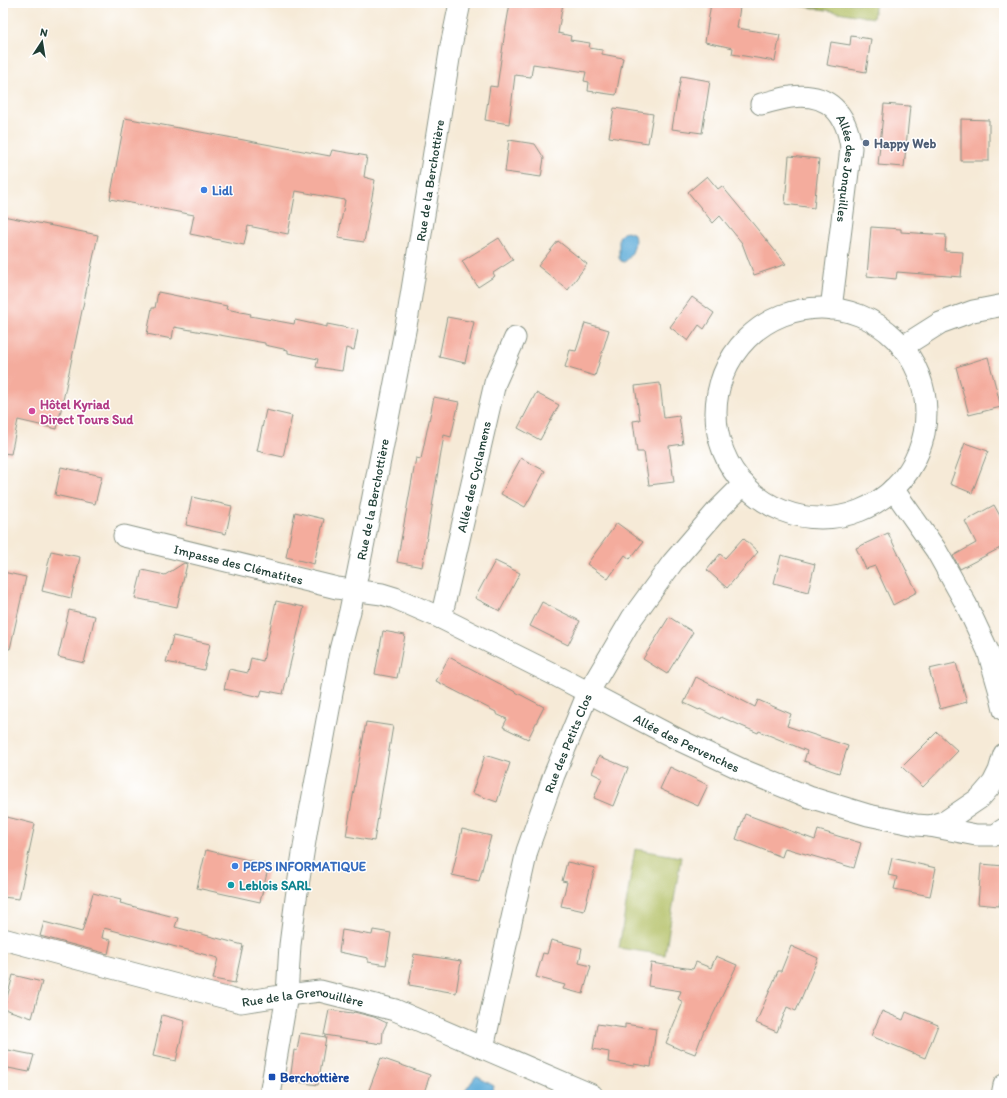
<svg xmlns="http://www.w3.org/2000/svg" width="1007" height="1098" font-family="Itim,sans-serif">
	<style>
		.green { fill: #b0bd60; stroke: #687d4a }
		.water { fill: #60add9; stroke: #407586 }
		.building { fill: #f4ac9d }
		.lines { fill: none; stroke-linecap: round; stroke-linejoin: round }
		.minor-casing { stroke: #8a9486; stroke-width: 23 }
		.minor { stroke: #fff; stroke-width: 21 }
		.service-dot { fill: #5c6f8a; stroke: #fff; stroke-width: 1.5 }
		.shop-dot { fill: #3f7fe0; stroke: #fff; stroke-width: 1.5 }
		.hotel-dot { fill: #d1479c; stroke: #fff; stroke-width: 1.5 }
		.culture-dot { fill: #0f9aa8; stroke: #fff; stroke-width: 1.5 }
		.transit-dot { fill: #1a4fb4; stroke: #fff; stroke-width: 1.5 }
		.labels { text-anchor: middle; stroke-width: 3; stroke-linejoin: round; paint-order: stroke }
		.service-label { font-size: 13px; font-weight: bold; fill: #4e5e75; stroke: #fff; text-anchor: start }
		.street-label { font-size: 13px; fill: #1f3d34; stroke: #fff }
		.shop-label { font-size: 13px; font-weight: bold; fill: #366cbe; stroke: #fff; text-anchor: start }
		.hotel-label { font-size: 13px; font-weight: bold; fill: #b23c85; stroke: #fff; text-anchor: start }
		.culture-label { font-size: 13px; font-weight: bold; fill: #0d838f; stroke: #fff; text-anchor: start }
		.transit-label { font-size: 13px; font-weight: bold; fill: #164399; stroke: #fff; text-anchor: start }
	</style>
	<rect width="100%" height="100%" fill="#fff"/>
	<filter id="ink" filterUnits="userSpaceOnUse"><feTurbulence type="fractalNoise" baseFrequency=".025" numOctaves="2"/><feDisplacementMap in="SourceGraphic" scale="8" xChannelSelector="R" yChannelSelector="G"/><feConvolveMatrix kernelMatrix="1 2 1 2 8 2 1 2 1" color-interpolation-filters="sRGB"/></filter>
	<filter id="wash" filterUnits="userSpaceOnUse"><feTurbulence type="fractalNoise" baseFrequency=".012" numOctaves="4" result="noise"/><feDisplacementMap in="SourceGraphic" scale="16" xChannelSelector="R" yChannelSelector="G"/><feGaussianBlur stdDeviation="0.9" result="paint"/><feColorMatrix in="noise" values="0 0 0 0 0 0 0 0 0 0 0 0 0 0 0 0 0 1.4 0 .05"/><feComposite in="paint" operator="in"/></filter>
	<g filter="url(#wash)">
		<rect width="100%" height="100%" fill="#f6ead7"/>
		<g class="green">
			<polygon points="785,3 876,3 873,18"/>
			<polygon points="635,849 681,857 665,955 619,948"/>
		</g>
		<g class="water">
			<path d="M627,231l6,2c5,8 -1,25 -9,29l-3,-1 -2,-3v-21l5,-5z"/>
			<polygon points="476,1076 494,1086 492,1095 462,1095"/>
		</g>
		<g id="blocks">
			<g class="building">
				<polygon points="510,3 563,3 558,33 571,36 570,40 590,43 589,48 602,50 602,54 623,58 616,95 588,91 589,82 584,81 586,72 533,64 531,77 515,75 509,124 485,120 490,86 497,87 504,38"/>
				<polygon points="711,3 740,7 737,28 780,35 775,61 732,54 733,48 705,42"/>
				<polygon points="851,36 871,39 866,72 827,65 831,42 850,45"/>
				<polygon points="681,76 710,81 702,133 672,129"/>
				<polygon points="884,104 910,106 904,167 878,165"/>
				<polygon points="614,108 653,114 648,143 609,137"/>
				<polygon points="125,118 330,156 332,150 367,156 364,177 375,180 364,242 338,238 345,200 296,191 288,234 248,226 244,245 190,234 194,215 110,199"/>
				<polygon points="961,119 989,120 989,161 961,161"/>
				<polygon points="509,140 535,144 544,158 541,177 505,172"/>
				<polygon points="789,156 819,159 814,208 785,204"/>
				<polygon points="707,176 718,189 722,186 786,264 754,275 742,243 720,216 713,223 688,192"/>
				<polygon points="3,216 98,235 57,429 18,420 11,454 3,453"/>
				<polygon points="871,227 901,229 901,232 946,235 945,251 963,252 961,277 897,272 896,279 867,276"/>
				<polygon points="499,238 513,260 493,273 495,276 478,287 462,261"/>
				<polygon points="558,241 587,264 568,290 538,266"/>
				<polygon points="158,292 227,306 226,309 251,314 250,316 294,324 295,320 327,327 327,324 358,330 354,350 346,348 342,371 316,367 318,359 288,353 288,350 265,345 265,343 174,327 172,339 147,334 152,308 155,308"/>
				<polygon points="692,297 714,313 704,329 699,325 688,341 670,327"/>
				<polygon points="447,317 474,322 465,363 439,357"/>
				<polygon points="585,323 609,330 595,376 565,367 570,350 576,351"/>
				<polygon points="988,357 1001,407 969,415 956,367"/>
				<polygon points="660,383 664,418 679,416 683,444 669,446 674,482 649,485 644,452 637,452 633,421 640,420 635,386"/>
				<polygon points="536,393 559,405 540,440 518,428"/>
				<polygon points="434,397 459,402 451,437 444,435 422,567 397,562 416,458 421,459"/>
				<polygon points="266,410 292,416 283,457 257,451"/>
				<polygon points="965,443 988,451 972,493 950,484"/>
				<polygon points="521,458 545,471 525,507 501,494"/>
				<polygon points="61,467 102,476 95,504 55,495"/>
				<polygon points="192,497 232,506 226,534 186,525"/>
				<polygon points="994,505 1004,523 1004,546 960,569 953,556 976,543 965,521"/>
				<polygon points="295,512 324,519 314,564 286,557"/>
				<polygon points="617,523 643,542 630,559 625,555 608,579 587,564"/>
				<polygon points="888,533 917,592 893,605 875,566 866,569 856,548"/>
				<polygon points="743,538 758,552 727,588 707,570 720,554 725,558"/>
				<polygon points="51,551 80,557 71,598 42,591"/>
				<polygon points="781,555 815,564 808,592 774,583"/>
				<polygon points="495,561 520,573 500,611 475,598"/>
				<polygon points="184,563 187,564 177,607 135,598 142,570 165,575"/>
				<polygon points="3,572 26,577 10,649 3,648"/>
				<polygon points="276,601 304,607 283,694 262,690 260,697 224,689 229,669 248,673 251,658 263,661"/>
				<polygon points="542,602 580,621 568,645 530,626"/>
				<polygon points="69,610 95,616 84,663 58,657"/>
				<polygon points="669,617 693,632 667,674 643,659"/>
				<polygon points="383,631 405,635 397,678 375,674"/>
				<polygon points="173,636 210,644 204,670 166,662"/>
				<polygon points="449,657 544,707 528,739 503,727 507,719 496,714 496,712 436,681"/>
				<polygon points="956,663 967,702 940,709 929,669"/>
				<polygon points="696,677 755,707 758,700 791,714 787,726 848,746 839,773 804,761 807,751 759,731 758,733 721,717 720,719 700,709 699,710 684,703"/>
				<polygon points="366,722 393,726 374,841 346,836"/>
				<polygon points="937,732 958,751 923,787 902,767"/>
				<polygon points="485,755 510,763 497,802 472,793"/>
				<polygon points="599,756 628,768 613,806 594,798 602,778 592,773"/>
				<polygon points="670,767 708,785 698,806 660,789"/>
				<polygon points="745,814 815,840 818,830 861,843 854,868 785,848 782,857 736,839"/>
				<polygon points="3,816 35,824 19,899 3,897"/>
				<polygon points="462,829 491,836 479,881 452,875"/>
				<polygon points="206,850 269,865 260,902 197,888"/>
				<polygon points="892,858 936,868 930,896 894,889 897,877 888,875"/>
				<polygon points="567,862 595,868 584,911 561,906 567,882 562,881"/>
				<polygon points="981,864 1004,866 1004,894 1001,894 999,906 978,904"/>
				<polygon points="93,893 121,900 120,903 178,918 175,927 243,945 235,983 213,979 218,958 104,928 102,938 111,940 108,954 40,936 44,922 82,932"/>
				<polygon points="342,930 372,935 373,930 391,933 386,965 368,962 368,958 339,952"/>
				<polygon points="551,940 582,948 579,963 591,966 583,994 563,989 565,985 536,977 543,953 547,954"/>
				<polygon points="791,946 818,958 796,1011 787,1007 777,1032 756,1023 778,971 781,971"/>
				<polygon points="414,954 461,961 456,993 409,985"/>
				<polygon points="716,956 737,965 711,1019 705,1030 704,1030 695,1054 682,1049 681,1050 666,1043 683,1002 678,999 681,991 648,986 651,963 693,969 696,962 711,968"/>
				<polygon points="13,975 42,982 32,1018 4,1009"/>
				<polygon points="329,1010 353,1013 354,1012 374,1017 387,1023 383,1031 382,1044 324,1035"/>
				<polygon points="882,1011 903,1020 906,1012 938,1025 925,1058 871,1036"/>
				<polygon points="162,1015 185,1021 176,1061 153,1056"/>
				<polygon points="597,1024 625,1028 625,1024 656,1029 651,1067 634,1064 634,1066 608,1062 609,1052 593,1049"/>
				<polygon points="300,1033 326,1037 318,1085 290,1081 294,1050 297,1051"/>
				<polygon points="3,1049 34,1055 29,1072 3,1067"/>
				<polygon points="381,1058 430,1075 423,1095 367,1095"/>
			</g>
		</g>
	</g>
	<g filter="url(#ink)">
		<use href="#blocks" fill-opacity="0" stroke="#8a9486" stroke-width="1"/>
		<g class="lines">
			<defs>
				<g id="minor">
					<path id="s1" d="M761,104c10,-2 20,-6 30,-7 38,-5 56,17 60,51l-20,161"/>
					<circle cx="821" cy="413" r="105"/>
					<polyline points="902,347 940,323 973,311 1004,305"/>
					<polyline points="893,489 936,550 966,604 988,651 999,689 1004,710"/>
					<path id="s2" d="M124,536l213,52 45,6 13,4 46,20 112,56 126,66 66,31 64,26 59,18 48,10 14,1 16,-5 34,-23 13,-15 6,-12 5,-17"/>
					<path id="s3" d="M441,618l54,-235 20,-45"/>
					<polyline points="930,826 976,835 995,835 1004,829"/>
					<path id="s4" d="M3,939l238,63 46,-7 33,-4 75,19 197,85"/>
					<path id="s5" d="M483,1048l44,-197 27,-76 34,-82 44,-75 41,-56 43,-50 28,-28"/>
					<path id="s6" d="M270,1095l17,-100 3,-50 6,-47 11,-70 33,-178 10,-39 20,-99 38,-197 43,-269 9,-43"/>
					<polyline points="1002,1095 1004,1085"/>
				</g>
			</defs>
			<use href="#minor" class="minor-casing"/>
			<use href="#minor" class="minor"/>
		</g>
	</g>
	<circle class="service-dot" cx="866" cy="143" r="4"/>
	<g class="shop-dot">
		<circle cx="204" cy="190" r="4"/>
		<circle cx="235" cy="866" r="4"/>
	</g>
	<circle class="hotel-dot" cx="32" cy="411" r="4"/>
	<circle class="culture-dot" cx="231" cy="885" r="4"/>
	<rect class="transit-dot" x="268" y="1073" width="8" height="8" rx="2"/>
	<g class="labels">
		<g class="service-label">
			<text x="874" y="148">Happy Web</text>
		</g>
		<g class="street-label">
			<text dy="5" stroke="none"><textPath href="#s1" startOffset="141">Allée des Jonquilles</textPath></text>
			<text dy="5" stroke="none"><textPath href="#s6" startOffset="929">Rue de la Berchottière</textPath></text>
			<text dy="5" stroke="none"><textPath href="#s3" startOffset="145">Allée des Cyclamens</textPath></text>
			<text dy="5" stroke="none"><textPath href="#s6" startOffset="605">Rue de la Berchottière</textPath></text>
			<text dy="5" stroke="none"><textPath href="#s2" startOffset="118">Impasse des Clématites</textPath></text>
			<text dy="5" stroke="none"><textPath href="#s2" startOffset="604">Allée des Pervenches</textPath></text>
			<text dy="5" stroke="none"><textPath href="#s5" startOffset="317">Rue des Petits Clos</textPath></text>
			<text dy="5" stroke="none"><textPath href="#s4" startOffset="309">Rue de la Grenouillère</textPath></text>
		</g>
		<g class="shop-label">
			<text x="212" y="195">Lidl</text>
			<text x="243" y="871">PEPS INFORMATIQUE</text>
		</g>
		<g class="hotel-label">
			<text x="40" y="409">Hôtel Kyriad<tspan x="40" dy="15">Direct Tours Sud</tspan></text>
		</g>
		<g class="culture-label">
			<text x="239" y="890">Leblois SARL</text>
		</g>
		<g class="transit-label">
			<text x="280" y="1082">Berchottière</text>
		</g>
	</g>
	<rect width="1007" height="1098" fill="none" stroke="#fff" stroke-width="16"/>
	<g transform="translate(42 42) rotate(12)" stroke="#ffffff" stroke-width="3" paint-order="stroke">
	<path d="M0-3L7 15L0 10L-7 15Z" fill="#1f3d34"/>
	<text y="-6" font-size="11" font-weight="bold" text-anchor="middle" fill="#1f3d34">N</text>
	</g>
</svg>
